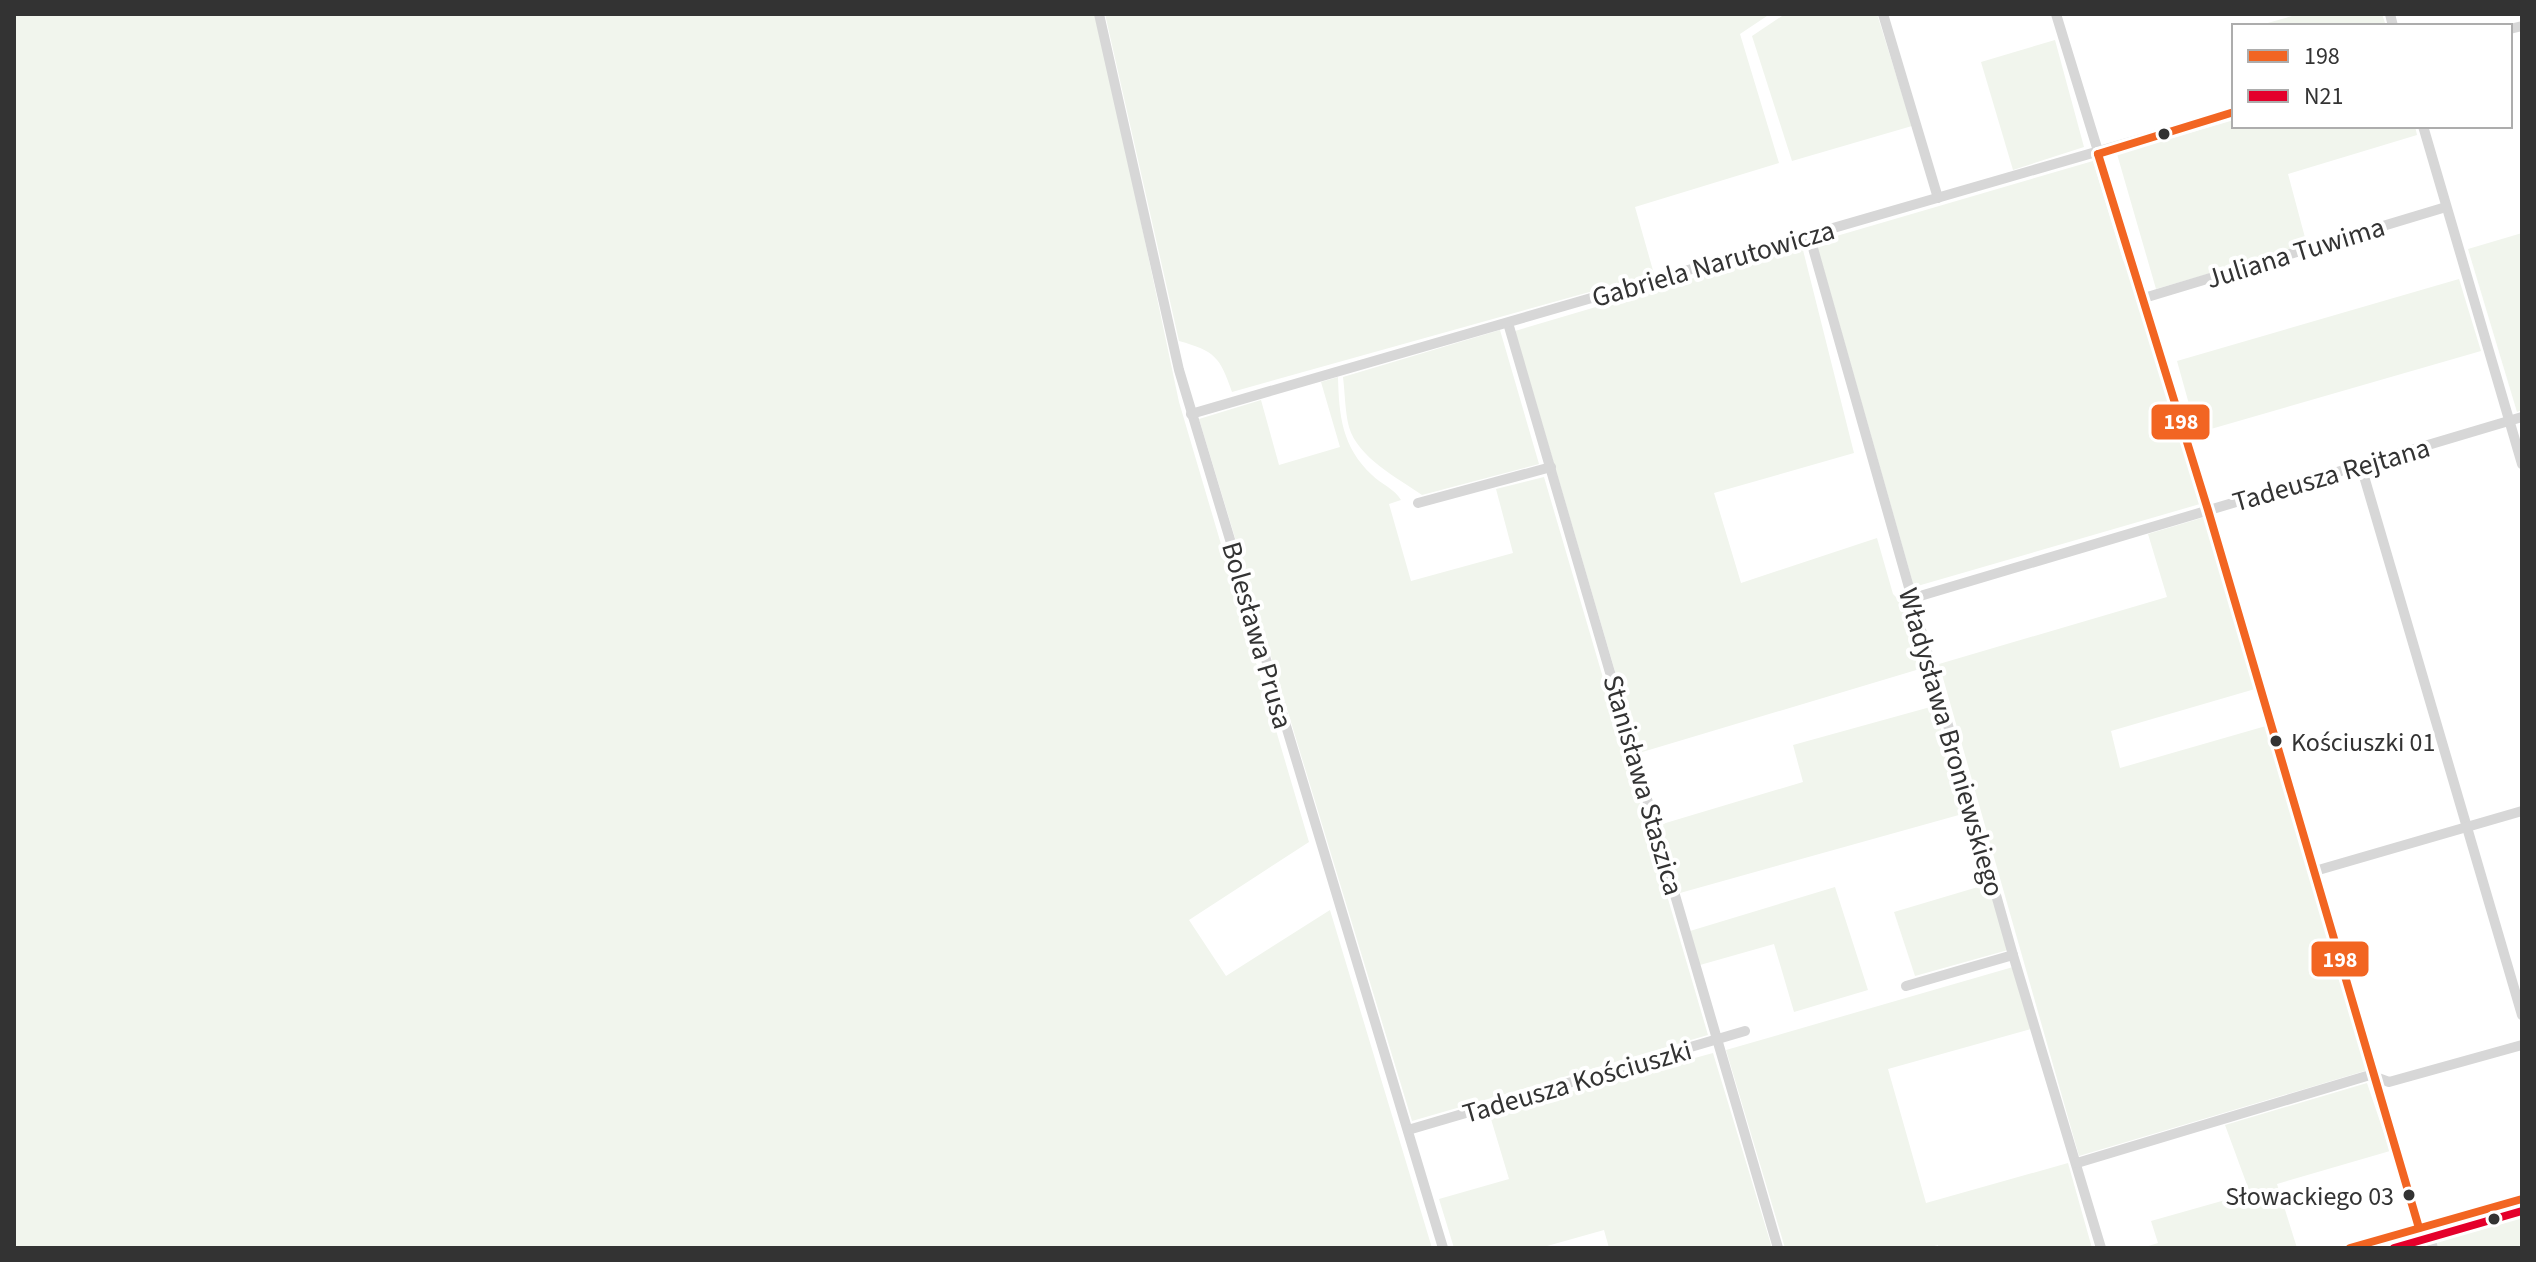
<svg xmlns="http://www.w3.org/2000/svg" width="2536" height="1262" font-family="'Source Sans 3',sans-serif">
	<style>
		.green { fill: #f1f5ed }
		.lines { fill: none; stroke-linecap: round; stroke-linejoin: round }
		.minor { stroke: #d7d7d7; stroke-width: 10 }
		.tertiary { stroke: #d7d7d7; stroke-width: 12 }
		.bus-1-casing { stroke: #fff; stroke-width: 14 }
		.bus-2-casing { stroke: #fff; stroke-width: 14 }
		.bus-1 { stroke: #f26522; stroke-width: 8 }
		.bus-2 { stroke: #e4002b; stroke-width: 8 }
		.bus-dot { fill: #333; stroke: #fff; stroke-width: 3 }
		.labels { text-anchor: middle; stroke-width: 8; stroke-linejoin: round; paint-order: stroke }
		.bus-label { font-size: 26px; fill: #333; stroke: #fff; text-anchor: start }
		.street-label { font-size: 28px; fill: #333; stroke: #fff }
		.line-badge { stroke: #fff; stroke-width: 3 }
		.badge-label { font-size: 22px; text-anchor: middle; font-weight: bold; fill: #fff }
	</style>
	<rect width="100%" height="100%" fill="#fff"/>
	<g class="green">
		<polygon points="14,14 1097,14 1179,402 1309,842 1189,920 1226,976 1330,910 1432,1248 14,1248"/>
		<path d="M1105,14h665l-30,20 39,129 -144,44 19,67 -422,118c-12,-35 -17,-41 -53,-51z"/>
		<polygon points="1785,14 1877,14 1912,126 1792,161 1752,36"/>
		<polygon points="2299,14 2382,14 2386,26 2257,26"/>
		<polygon points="2055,40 2084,147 2013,170 1981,62"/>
		<polygon points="2234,120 2234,126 2415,126 2417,135 2288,174 2307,245 2156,289 2117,154"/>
		<polygon points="2093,161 2123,260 2138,292 2200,504 1914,587 1816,242"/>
		<polygon points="2522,233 2522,410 2517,412 2468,249"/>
		<polygon points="1802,246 1854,453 1714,493 1741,583 1877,538 1893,594 1907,608 1923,668 1639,753 1515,331"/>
		<polygon points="2459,279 2481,351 2197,433 2177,361"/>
		<path d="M1500,330l39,134 -117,31c-24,-17 -64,-37 -73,-68 -4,-15 -4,-34 -6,-50z"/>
		<path d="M1338,377c1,39 4,70 34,98 9,9 23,14 29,25l-12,4 22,77 102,-28 -17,-64 48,-12 164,558 -296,86 -213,-702 62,-19 18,65 61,-18 -19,-65z"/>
		<polygon points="2205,517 2255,689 2111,731 2120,768 2266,726 2368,1070 2079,1156 1939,664 2167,597 2148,534"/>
		<polygon points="1934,706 1966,813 1680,893 1659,825 1803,782 1793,745"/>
		<polygon points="1988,884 2008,950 1915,976 1894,912"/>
		<polygon points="1835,887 1868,990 1794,1012 1774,944 1700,965 1690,931"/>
		<polygon points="2013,967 2031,1029 1888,1069 1926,1203 2068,1163 2092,1248 1939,1248 1938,1245 1927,1248 1785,1248 1726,1050"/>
		<polygon points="1713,1053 1772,1248 1609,1248 1604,1230 1540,1248 1454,1248 1439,1199 1509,1179 1488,1109 1561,1088 1563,1094"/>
		<polygon points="2367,1083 2390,1151 2277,1184 2297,1248 2142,1248 2158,1243 2151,1221 2250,1193 2225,1125"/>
		<polygon points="2522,1208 2522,1248 2438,1248 2434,1234"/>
	</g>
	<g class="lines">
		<g class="minor">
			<polyline points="1099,14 1179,370 1443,1248"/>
			<polyline points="1883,14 1938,198"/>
			<polyline points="2056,14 2208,510 2419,1228"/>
			<polyline points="2390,14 2393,26"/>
			<polyline points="2510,29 2522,26"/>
			<polyline points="2423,126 2522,464"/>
			<polyline points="1809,234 2013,955 2101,1248"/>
			<polyline points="2144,298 2446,207"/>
			<polyline points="1508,323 1778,1248"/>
			<polyline points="1191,414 2234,112"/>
			<polyline points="2361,466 2522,1015"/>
			<polyline points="1418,503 1551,467"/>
			<polyline points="1910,599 2522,417"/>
			<polyline points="2315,871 2522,811"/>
			<polyline points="1906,986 2013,955"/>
			<polyline points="1408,1130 1745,1031"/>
			<polyline points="2077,1163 2370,1075 2389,1082 2522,1045"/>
			<polyline points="2426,1226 2433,1248"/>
		</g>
		<polyline class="tertiary" points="2350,1248 2522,1199"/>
		<defs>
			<g id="bus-1">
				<polyline points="2098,154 2208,510 2419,1228"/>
				<polyline points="2098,154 2234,112"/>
				<polyline points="2350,1248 2522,1199"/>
			</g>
			<polyline id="bus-2" points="2394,1248 2522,1211"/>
		</defs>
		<use href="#bus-1" class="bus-1-casing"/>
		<use href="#bus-2" class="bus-2-casing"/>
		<use href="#bus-1" class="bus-1"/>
		<use href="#bus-2" class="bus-2"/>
	</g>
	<g class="bus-dot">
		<circle cx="2164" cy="134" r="7"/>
		<circle cx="2276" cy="741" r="7"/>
		<circle cx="2409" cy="1195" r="7"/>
		<circle cx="2494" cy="1219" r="7"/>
	</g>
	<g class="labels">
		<g class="bus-label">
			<text x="2291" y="751">Kościuszki 01</text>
			<text x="2394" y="1205" text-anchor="end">Słowackiego 03</text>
		</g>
		<g class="street-label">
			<text transform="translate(2295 252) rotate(-17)" y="10">Juliana Tuwima</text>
			<text transform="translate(1713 263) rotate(-16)" y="10">Gabriela Narutowicza</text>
			<text transform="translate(2331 474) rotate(-16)" y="10">Tadeusza Rejtana</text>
			<text transform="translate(1258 635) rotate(74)" y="10">Bolesława Prusa</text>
			<text transform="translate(1952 742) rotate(74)" y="10">Władysława Broniewskiego</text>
			<text transform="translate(1644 785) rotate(74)" y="10">Stanisława Staszica</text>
			<text transform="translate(1577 1081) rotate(-16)" y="10">Tadeusza Kościuszki</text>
		</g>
	</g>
	<g class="line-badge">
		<rect x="2150" y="403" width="61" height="38" rx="8" fill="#f26522"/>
		<rect x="2310" y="940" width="60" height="38" rx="8" fill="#f26522"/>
	</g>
	<g class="badge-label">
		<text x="2181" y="429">198</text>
		<text x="2340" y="967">198</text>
	</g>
	<rect width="2536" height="1262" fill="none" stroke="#333333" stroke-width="32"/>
	<rect x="2232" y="24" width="280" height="104" fill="#ffffff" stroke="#adadad" stroke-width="2"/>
	<rect x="2248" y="50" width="40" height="12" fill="#f26522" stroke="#adadad" stroke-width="2"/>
	<text x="2304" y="64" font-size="24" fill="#333333">198</text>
	<rect x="2248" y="90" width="40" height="12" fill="#e4002b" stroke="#adadad" stroke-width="2"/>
	<text x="2304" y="104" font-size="24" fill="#333333">N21</text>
</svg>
